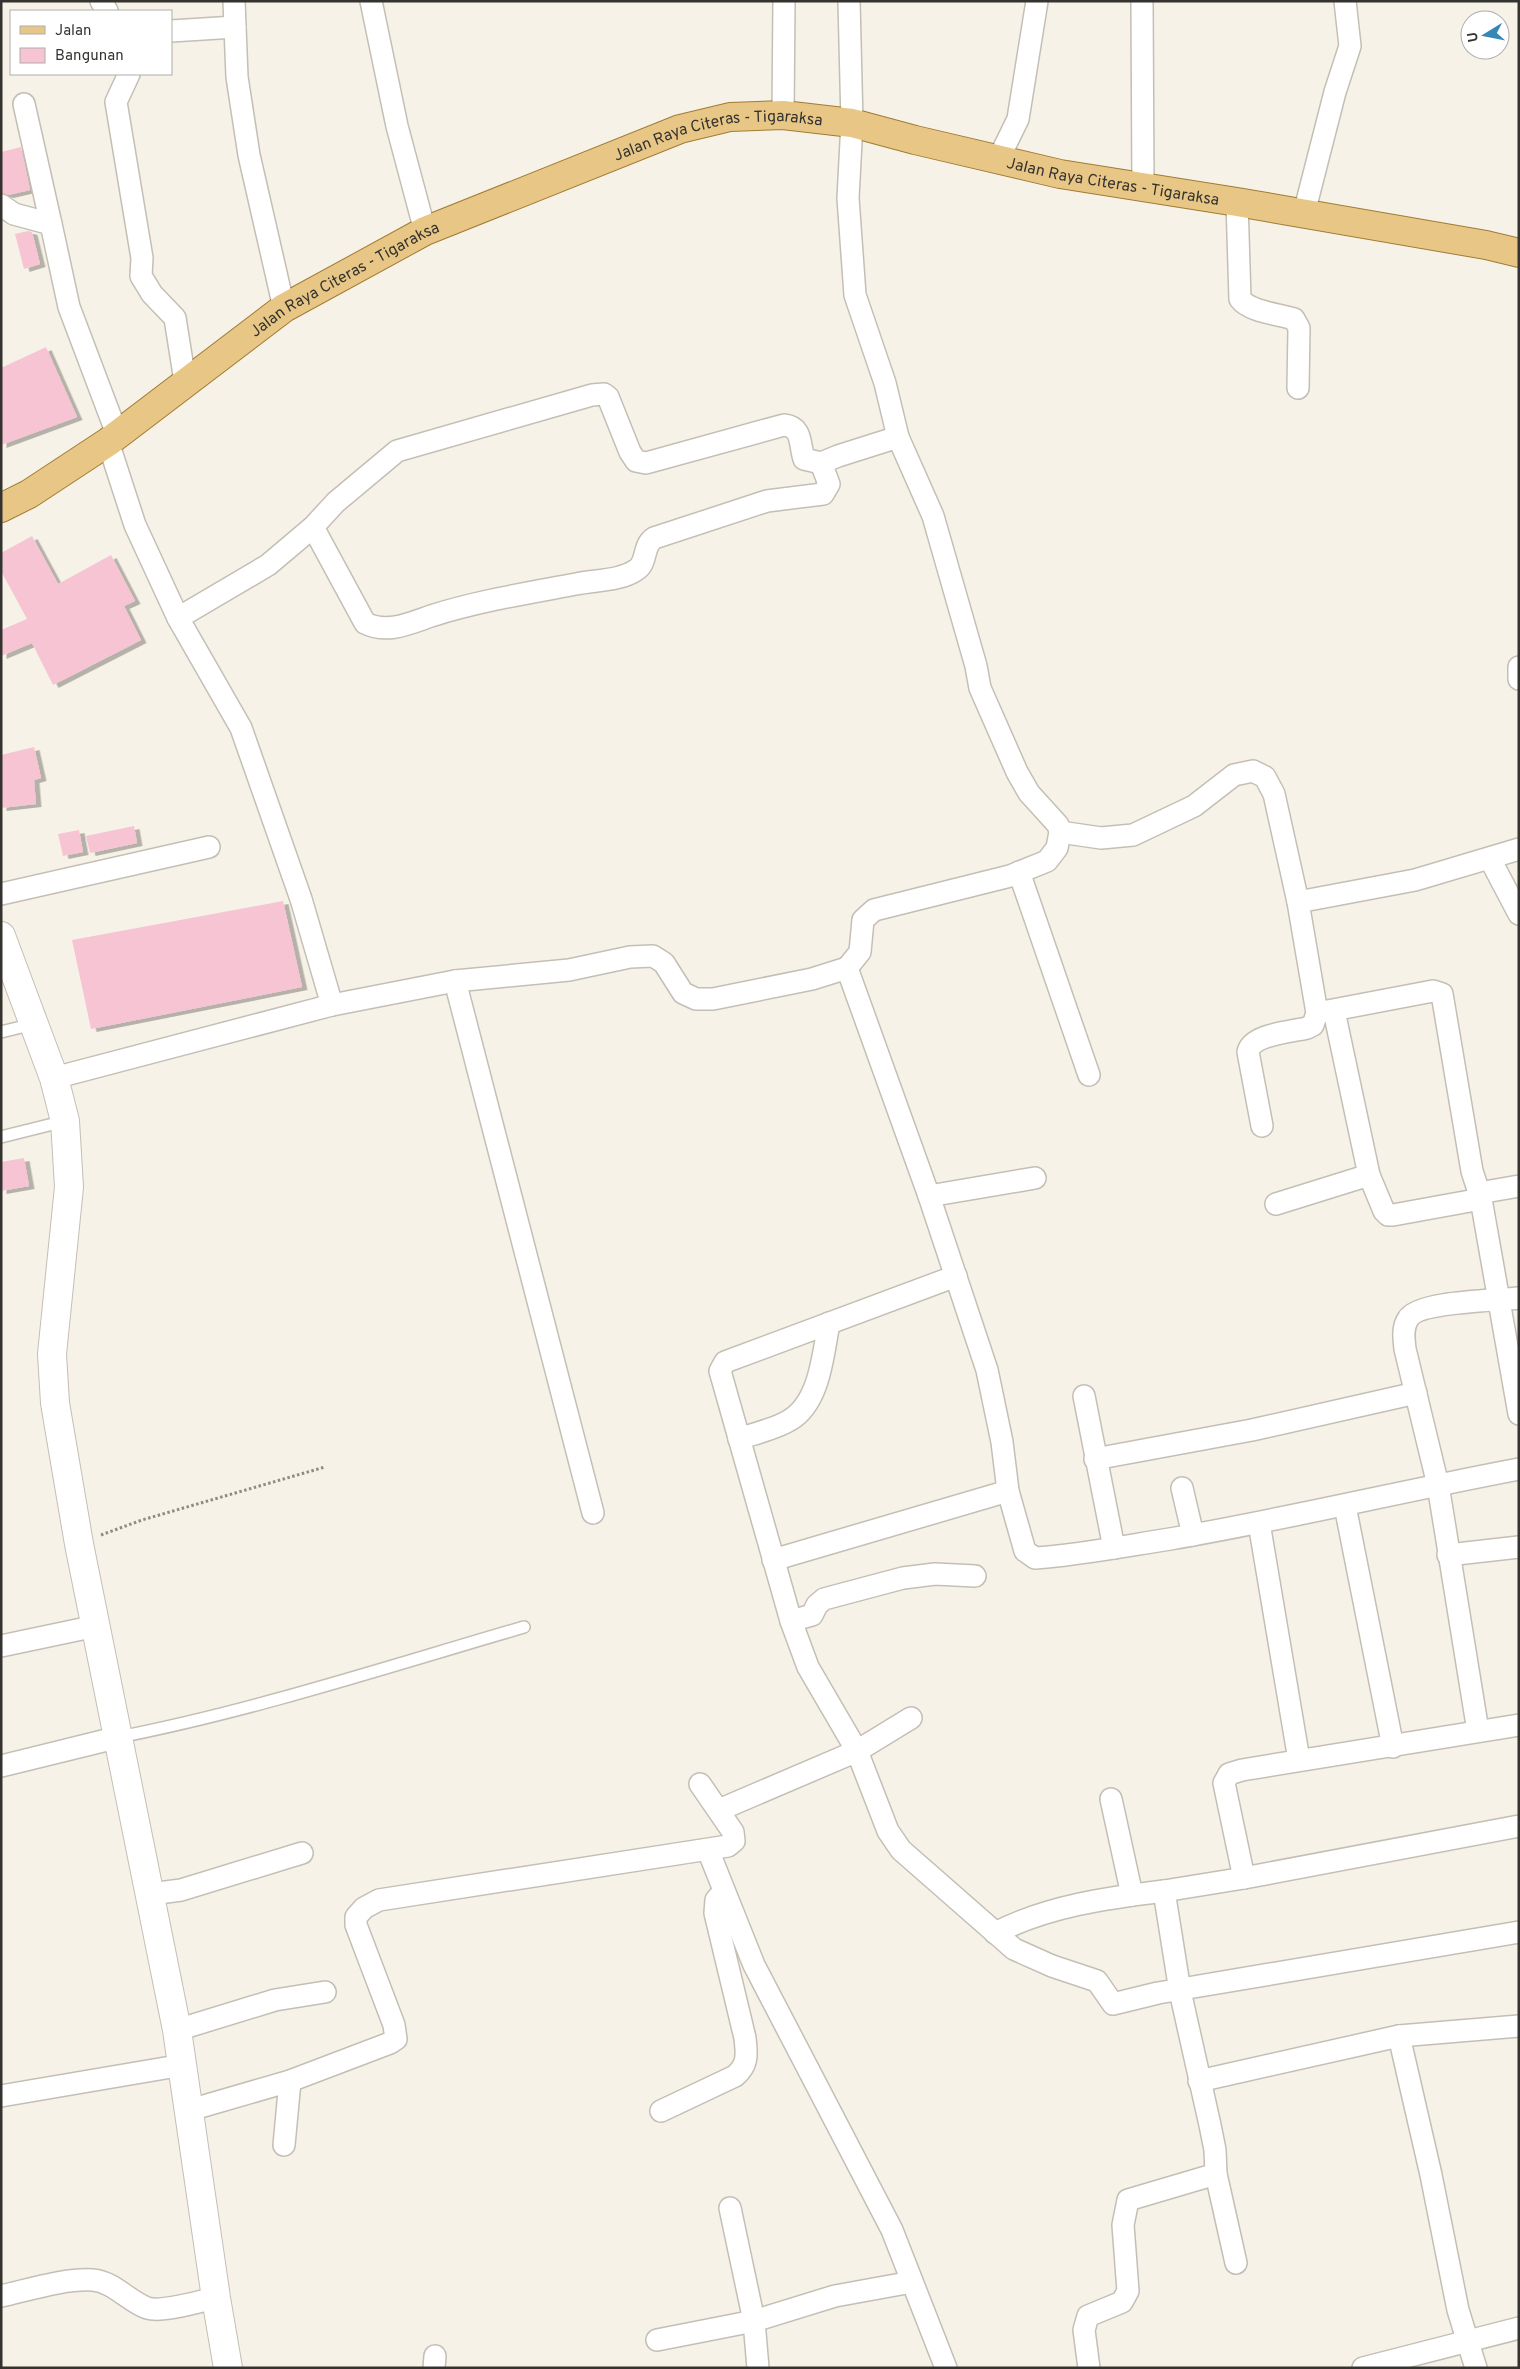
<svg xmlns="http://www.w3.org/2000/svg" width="1520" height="2369" font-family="Overpass,sans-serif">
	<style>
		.building { fill: #f7c4d4; filter: url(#shadow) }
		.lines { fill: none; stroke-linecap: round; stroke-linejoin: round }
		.service-casing { stroke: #c4bfb5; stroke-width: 14 }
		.minor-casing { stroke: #c4bfb5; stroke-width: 24 }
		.tertiary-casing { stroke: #c4bfb5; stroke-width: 30 }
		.primary-casing { stroke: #a07b34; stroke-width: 30 }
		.path { stroke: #8e8b84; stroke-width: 3; stroke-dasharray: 2.5 2.5; stroke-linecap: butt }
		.service { stroke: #fff; stroke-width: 11 }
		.minor { stroke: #fff; stroke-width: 21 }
		.tertiary { stroke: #fff; stroke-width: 28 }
		.primary { stroke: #e8c786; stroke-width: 28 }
		.labels { text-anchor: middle; stroke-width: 5; stroke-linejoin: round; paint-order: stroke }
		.street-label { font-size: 16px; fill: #35332f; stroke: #fff }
	</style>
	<defs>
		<filter id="shadow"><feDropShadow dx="5.5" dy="3" stdDeviation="0" flood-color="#0004"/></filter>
	</defs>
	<rect width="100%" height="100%" fill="#f7f2e7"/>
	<g class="building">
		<polygon points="21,147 30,190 8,195 1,193 1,152"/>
		<polygon points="28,231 32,232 40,264 24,269 15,234"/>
		<polygon points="46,347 77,417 1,445 1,368"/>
		<polygon points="32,536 58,584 111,555 135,601 124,606 141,640 53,685 32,643 1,656 1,630 27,619 1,571 1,553"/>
		<polygon points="34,747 41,778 34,780 36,804 1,808 1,755"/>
		<polygon points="134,826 137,843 90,853 86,836"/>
		<polygon points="79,830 83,852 63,856 58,834"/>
		<polygon points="283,901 302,987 91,1029 72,940"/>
		<polygon points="24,1158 29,1186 1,1191 1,1162"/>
	</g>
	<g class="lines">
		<defs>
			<g id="service">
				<polyline points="1,1032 34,1024"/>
				<polyline points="1,1137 65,1121"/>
				<path d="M119,1737c137,-27 271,-71 405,-110"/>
			</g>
			<g id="minor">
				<polyline points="101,1 107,11"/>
				<polyline points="234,1 237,77 249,155 284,308"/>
				<polyline points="371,1 397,126 425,231"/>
				<polyline points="1142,1 1143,187"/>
				<polyline points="171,31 235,27"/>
				<polyline points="129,74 116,102 142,258 141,276 152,294 175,318 185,381"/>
				<polyline points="24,104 51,224"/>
				<polyline points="783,115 784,1"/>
				<polyline points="999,158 1018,119 1037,1"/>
				<path d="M1237,202l3,97c10,13 38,15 54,20l5,9 -1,60"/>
				<polyline points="1,205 14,214 51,224 69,307 117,434"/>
				<polyline points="1304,213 1335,92 1350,46 1345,1"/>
				<polyline points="108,442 135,525 178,618 241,728 301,899 332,1005"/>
				<path d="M313,527l52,96c22,11 43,1 66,-7 47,-15 97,-23 145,-32 19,-4 44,-3 60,-14 12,-7 6,-24 18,-32l113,-37 56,-7 6,-10 -8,-21"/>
				<path d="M178,618l90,-53 45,-38 23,-25 61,-51 195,-56 12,-1 4,3 22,55 6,9 10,2 138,-38c19,2 15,19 20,34l17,4 17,-7 60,-19"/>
				<polyline points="1519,667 1519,679"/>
				<polyline points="1060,832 1101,838 1133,835 1194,806 1234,775 1253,771 1265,777 1274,794 1298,902 1317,1013 1433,991 1442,994 1472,1171 1481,1199 1519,1414"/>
				<polyline points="1490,859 1519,914"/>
				<polyline points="1019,872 1089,1075"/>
				<polyline points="1,894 209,847"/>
				<polyline points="1298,902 1415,880 1519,849"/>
				<polyline points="847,968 860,952 863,920 874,910 1010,876 1047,861 1057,848 1060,832 1058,825 1029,793 1017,772 980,688 976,666 933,516 898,437 885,383 855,295 848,198 852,123 849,1"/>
				<polyline points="455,981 593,1513"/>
				<polyline points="1334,1011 1369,1175 1384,1211 1388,1215 1393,1215 1481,1199"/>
				<path d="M54,1078l278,-73 123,-24 114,-11 61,-13 23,-1 11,7 19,30 13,6h17l99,-20 35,-11 82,228 58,174 15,72 6,49 17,60 10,7c45,-3 90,-12 135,-19 117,-20 232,-48 349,-70"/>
				<path d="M1262,1126l-14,-74c4,-18 43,-20 59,-24l6,-3 4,-12"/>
				<polyline points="1479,1193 1519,1186"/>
				<polyline points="929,1196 1035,1178"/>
				<polyline points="1276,1204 1369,1175"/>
				<polyline points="956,1276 725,1362 720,1371 791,1621 808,1667 857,1751 888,1831 901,1850 1014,1949 1052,1966 1097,1981 1113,2004 1158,1993 1519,1932"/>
				<polyline points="1084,1396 1114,1548"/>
				<path d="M739,1439c16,-6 37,-10 51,-19 30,-18 33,-66 39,-97"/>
				<polyline points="1095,1459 1252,1430 1416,1393"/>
				<polyline points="1182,1488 1193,1535"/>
				<polyline points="1345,1506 1393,1747"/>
				<polyline points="1259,1523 1299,1760"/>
				<polyline points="1448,1555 1519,1547"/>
				<polyline points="773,1560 1008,1491"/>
				<polyline points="791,1621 812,1615 817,1605 824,1599 903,1578 935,1574 975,1576"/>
				<polyline points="1,1646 96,1626"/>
				<path d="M1478,1731l-40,-246 -33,-136c-1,-10 -3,-21 3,-30 10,-18 88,-18 111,-21"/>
				<polyline points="1,1766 119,1737"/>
				<polyline points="1111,1799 1132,1895"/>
				<polyline points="719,1810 857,1751 911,1718"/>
				<polyline points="708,1850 754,1965 892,2230 946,2368"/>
				<polyline points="1244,1878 1224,1783 1229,1774 1242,1770 1519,1725"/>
				<polyline points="151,1894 181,1890 302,1853"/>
				<path d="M995,1933c53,-27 111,-35 169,-42"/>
				<polyline points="177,2030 275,2000 325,1992"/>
				<polyline points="1399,2036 1431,2175 1458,2310 1476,2368"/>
				<polyline points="1199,2081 1399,2036 1519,2026"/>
				<polyline points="1,2096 183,2065"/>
				<polyline points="190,2110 290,2081 390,2043 396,2039 394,2025 356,1925 356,1917 364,1908 379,1900 728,1846 734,1841 733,1832 700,1784"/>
				<path d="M661,2111l74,-35c13,-11 12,-21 10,-38l-30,-125 1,-13 8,-9"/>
				<polyline points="284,2145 290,2081"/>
				<polyline points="730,2208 754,2321 758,2368"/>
				<polyline points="1236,2263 1216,2174 1215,2150 1210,2125 1180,1991 1164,1891 1244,1878 1519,1826"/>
				<path d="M1,2296c27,-6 65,-18 92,-16 21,2 35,21 54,28 16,5 52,-7 69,-10"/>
				<polyline points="657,2340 754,2321 835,2296 912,2282"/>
				<polyline points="434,2368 435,2356"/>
				<polyline points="1089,2368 1084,2330 1088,2316 1122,2302 1128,2291 1123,2225 1128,2200 1216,2174"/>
				<polyline points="1363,2368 1519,2328"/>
			</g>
			<polyline id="tertiary" points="1,936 54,1078 65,1121 69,1187 52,1354 55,1403 79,1544 177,2030 216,2298 228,2368"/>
			<g id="primary">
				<path id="s1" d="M1,508l28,-14 79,-52 176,-134 141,-77 255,-102 50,-12 53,-2 69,8 63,17 145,34 177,28 249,43 33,8"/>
			</g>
		</defs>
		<use href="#service" class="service-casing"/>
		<use href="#minor" class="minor-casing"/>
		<use href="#tertiary" class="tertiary-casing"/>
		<use href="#primary" class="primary-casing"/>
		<polyline class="path" points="101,1535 142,1520 325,1467"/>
		<use href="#service" class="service"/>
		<use href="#minor" class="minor"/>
		<use href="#tertiary" class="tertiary"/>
		<use href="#primary" class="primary"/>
	</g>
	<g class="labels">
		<g class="street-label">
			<text dy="6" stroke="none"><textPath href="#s1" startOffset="819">Jalan Raya Citeras - Tigaraksa</textPath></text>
			<text dy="6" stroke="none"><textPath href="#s1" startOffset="1224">Jalan Raya Citeras - Tigaraksa</textPath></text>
			<text dy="6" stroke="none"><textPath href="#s1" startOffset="414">Jalan Raya Citeras - Tigaraksa</textPath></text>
		</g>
	</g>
	<rect width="1520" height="2369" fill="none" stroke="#35332f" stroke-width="5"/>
	<rect x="10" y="10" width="162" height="65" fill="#ffffff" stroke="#aeadac"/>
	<rect x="20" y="26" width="25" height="8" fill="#e8c786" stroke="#aeadac"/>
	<text x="55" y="35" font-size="15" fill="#35332f">Jalan</text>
	<rect x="20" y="48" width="25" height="15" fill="#f7c4d4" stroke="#aeadac"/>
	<text x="55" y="60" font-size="15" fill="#35332f">Bangunan</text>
	<g transform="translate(1485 35) rotate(260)"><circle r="24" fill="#ffffff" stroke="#aeadac"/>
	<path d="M0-4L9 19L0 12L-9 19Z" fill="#3487b7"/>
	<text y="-8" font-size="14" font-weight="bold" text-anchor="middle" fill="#35332f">U</text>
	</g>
</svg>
